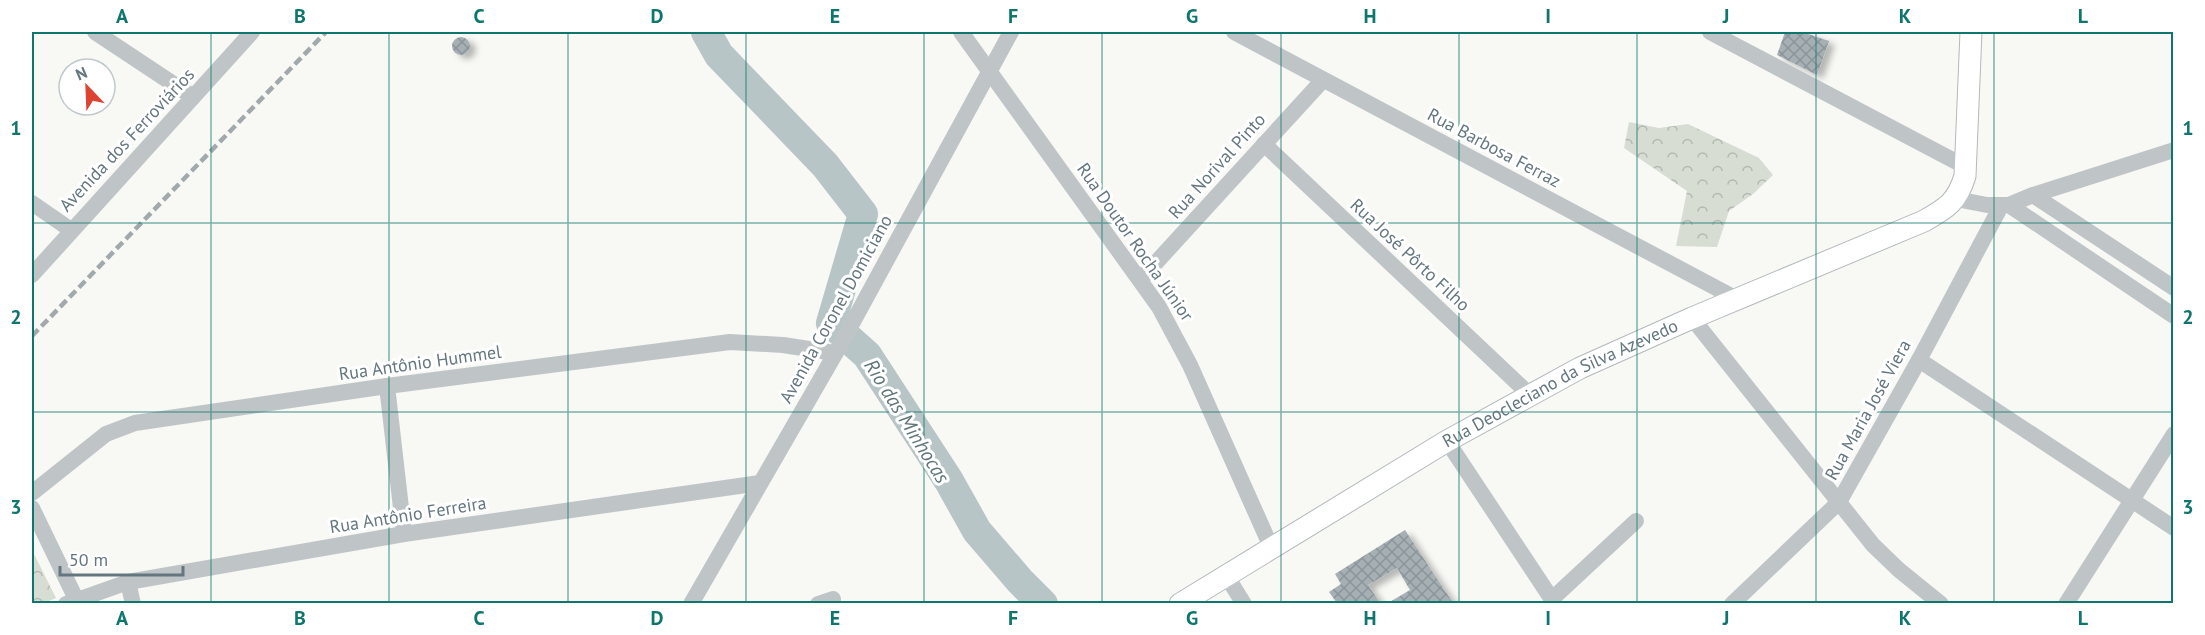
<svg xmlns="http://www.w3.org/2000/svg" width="2205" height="635" font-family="'PT Sans',sans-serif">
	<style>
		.forest { fill: url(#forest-crowns) }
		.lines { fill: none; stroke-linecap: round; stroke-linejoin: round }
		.river { stroke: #b7c5c7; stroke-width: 30 }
		.building { fill: url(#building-cross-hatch); filter: url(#shadow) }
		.major-casing { stroke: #b3b9bc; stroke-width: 23 }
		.minor { stroke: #bfc5c7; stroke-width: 16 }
		.major { stroke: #fff; stroke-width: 21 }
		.rail { stroke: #a1a9ad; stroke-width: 4.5; stroke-dasharray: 9 4.5; stroke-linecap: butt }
		.grid { fill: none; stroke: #0f766e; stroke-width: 1.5; stroke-opacity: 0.55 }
		.labels { text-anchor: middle; stroke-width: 6; stroke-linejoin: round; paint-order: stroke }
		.street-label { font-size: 18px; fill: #64777f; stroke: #fff }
		.water-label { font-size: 20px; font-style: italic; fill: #5f7679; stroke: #fff }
		.neatline { fill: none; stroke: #0f766e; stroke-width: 2 }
		.grid-label { font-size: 20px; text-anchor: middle; font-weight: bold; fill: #0f766e }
	</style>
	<defs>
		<pattern id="forest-crowns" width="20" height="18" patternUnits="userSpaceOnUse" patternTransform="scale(1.5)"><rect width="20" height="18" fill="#d8ddd4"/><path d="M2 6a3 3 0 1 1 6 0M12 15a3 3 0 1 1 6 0" fill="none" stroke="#b3b8b1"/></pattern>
		<pattern id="building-cross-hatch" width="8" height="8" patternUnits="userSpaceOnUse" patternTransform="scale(1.5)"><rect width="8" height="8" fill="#a6b0b4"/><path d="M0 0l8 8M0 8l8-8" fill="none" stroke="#8b9498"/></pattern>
		<filter id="shadow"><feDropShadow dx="6" dy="4" stdDeviation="3" flood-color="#0004"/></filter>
	</defs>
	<rect width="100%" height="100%" fill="#f8f8f5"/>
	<g class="forest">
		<polygon points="1629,122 1659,128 1688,124 1759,158 1773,175 1753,194 1729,211 1717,247 1676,246 1687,191 1624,148"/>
		<polygon points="32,550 56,598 44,603 32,603"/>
	</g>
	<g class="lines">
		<polyline class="river" points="706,32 719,55 825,165 863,214 831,323 867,355 949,481 977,531 1020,581 1043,604"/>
	</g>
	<g class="building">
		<polygon points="1785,32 1802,32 1829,41 1817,75 1777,55"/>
		<circle cx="461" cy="46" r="9"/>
		<polygon points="1405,530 1453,603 1388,603 1410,590 1397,568 1368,585 1380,603 1337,603 1329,592 1341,584 1335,574"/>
	</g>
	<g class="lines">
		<defs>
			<g id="major">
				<path id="s1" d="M1180,604l267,-163 133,-73 112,-50 232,-97c23,-13 33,-19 41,-45l6,-144"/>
			</g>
		</defs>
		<use href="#major" class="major-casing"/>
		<g class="minor">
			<polyline points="95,32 193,97"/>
			<polyline points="961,32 1159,307 1190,365 1271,547"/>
			<polyline points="1234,32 1737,299"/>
			<polyline points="1710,32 1966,167"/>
			<polyline points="1264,144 1529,394"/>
			<polyline points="2033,195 2174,288"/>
			<polyline points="1956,199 1987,205 2009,205 2033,195 2174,150"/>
			<polyline points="32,203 71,230"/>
			<polyline points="2009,205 2174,316"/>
			<polyline points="32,275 252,32"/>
			<polyline points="1141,279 1323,80"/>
			<polyline points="1692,318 1873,545 1899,570 1941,604"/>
			<polyline points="1919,360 2174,528"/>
			<polyline points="387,386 404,534"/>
			<polyline points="1447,441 1555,604"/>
			<polyline points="32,493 106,434 135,423 387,386 730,342 783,345 835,353"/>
			<polyline points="32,508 76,599"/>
			<polyline points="1226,575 1244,604"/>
			<polyline points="128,582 133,604"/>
			<polyline points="1552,599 1636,521"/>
			<polyline points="66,604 128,582 404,534 760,483"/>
			<polyline points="691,604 842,342 1011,32"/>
			<polyline points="818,604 833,599"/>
			<polyline points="1732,604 1839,502 1919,360 2001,206"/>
			<polyline points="2066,604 2174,434"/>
		</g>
		<use href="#major" class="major"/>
		<polyline class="rail" points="32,336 326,32"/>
	</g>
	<path class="grid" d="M211,32v572M389,32v572M568,32v572M746,32v572M924,32v572M1102,32v572M1281,32v572M1459,32v572M1637,32v572M1816,32v572M1994,32v572M32,223h2142M32,412h2142"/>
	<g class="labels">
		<g class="street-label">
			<text transform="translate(127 140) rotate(-47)" y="6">Avenida dos Ferroviários</text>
			<text transform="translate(1494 148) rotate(28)" y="6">Rua Barbosa Ferraz</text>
			<text transform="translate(1217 166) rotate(-48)" y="6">Rua Norival Pinto</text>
			<text transform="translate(1135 242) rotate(55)" y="6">Rua Doutor Rocha Júnior</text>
			<text transform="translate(1410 255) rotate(43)" y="6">Rua José Pôrto Filho</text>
			<text transform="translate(836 309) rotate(-61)" y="6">Avenida Coronel Domiciano</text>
			<text transform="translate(420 363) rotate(-8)" y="6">Rua Antônio Hummel</text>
			<text dy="6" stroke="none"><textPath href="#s1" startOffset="440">Rua Deocleciano da Silva Azevedo</textPath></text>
			<text transform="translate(1868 410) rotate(-61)" y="6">Rua Maria José Viera</text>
			<text transform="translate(408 515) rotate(-9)" y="6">Rua Antônio Ferreira</text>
		</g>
		<g class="water-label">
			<text transform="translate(907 421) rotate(58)" y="7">Rio das Minhocas</text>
		</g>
	</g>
	<rect width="2205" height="635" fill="none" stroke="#ffffff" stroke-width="66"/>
	<g transform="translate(87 87) rotate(337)"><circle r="28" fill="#ffffff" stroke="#c1c9cc" stroke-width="1.5"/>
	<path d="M0-4.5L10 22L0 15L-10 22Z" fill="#dc4431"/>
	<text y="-9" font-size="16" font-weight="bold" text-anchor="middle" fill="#64777f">N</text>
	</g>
	<path d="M60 566v9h123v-9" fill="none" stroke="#64777f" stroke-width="3"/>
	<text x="69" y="566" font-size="18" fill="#64777f" stroke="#ffffff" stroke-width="4.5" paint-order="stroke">50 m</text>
	<rect x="33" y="33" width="2139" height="569" class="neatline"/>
	<g class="grid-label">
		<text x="122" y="23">A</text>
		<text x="300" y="23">B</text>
		<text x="479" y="23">C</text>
		<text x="657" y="23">D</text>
		<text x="835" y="23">E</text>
		<text x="1013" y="23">F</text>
		<text x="1192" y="23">G</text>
		<text x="1370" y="23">H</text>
		<text x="1548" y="23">I</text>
		<text x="1726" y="23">J</text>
		<text x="1905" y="23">K</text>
		<text x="2083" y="23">L</text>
		<text x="16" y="135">1</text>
		<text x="2188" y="135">1</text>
		<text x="16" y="324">2</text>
		<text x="2188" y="324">2</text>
		<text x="16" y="514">3</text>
		<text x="2188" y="514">3</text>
		<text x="122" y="625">A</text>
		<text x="300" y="625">B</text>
		<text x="479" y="625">C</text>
		<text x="657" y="625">D</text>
		<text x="835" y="625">E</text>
		<text x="1013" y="625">F</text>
		<text x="1192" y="625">G</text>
		<text x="1370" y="625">H</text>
		<text x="1548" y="625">I</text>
		<text x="1726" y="625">J</text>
		<text x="1905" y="625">K</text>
		<text x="2083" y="625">L</text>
	</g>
</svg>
